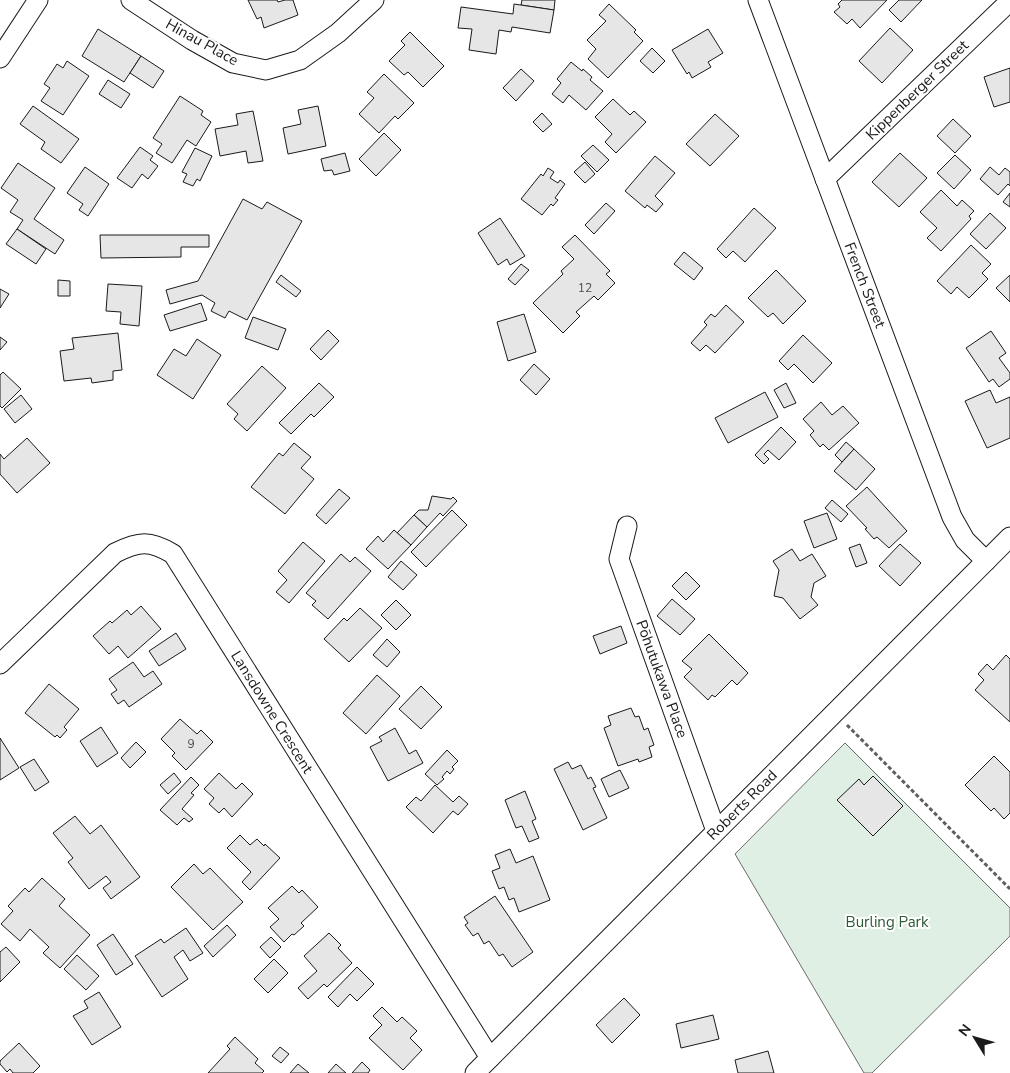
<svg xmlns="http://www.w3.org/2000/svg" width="1010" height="1073" font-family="'Nunito Sans',sans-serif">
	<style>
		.green { fill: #e0efe3; stroke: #6a6a6a }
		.building { fill: #e6e6e6; stroke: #1a1a1a }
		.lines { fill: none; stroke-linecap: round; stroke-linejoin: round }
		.street-casing { stroke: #1a1a1a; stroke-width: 21 }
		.path { stroke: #5f5f5f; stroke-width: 3; stroke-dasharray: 4 2.5; stroke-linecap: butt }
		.street { stroke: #fff; stroke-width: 19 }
		.labels { text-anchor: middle; stroke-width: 4; stroke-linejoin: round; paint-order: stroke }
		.number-label { font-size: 12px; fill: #4d4d4d }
		.street-label { font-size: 15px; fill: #1a1a1a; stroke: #fff }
		.park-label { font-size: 15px; fill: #2b5a34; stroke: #fff }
	</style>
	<rect width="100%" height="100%" fill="#fff"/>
	<polygon class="green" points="845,743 1010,908 1010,936 872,1073 864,1073 735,854"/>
	<g class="building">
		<polygon points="248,0 277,0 278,2 285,0 293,0 298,15 264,28 261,17 257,19"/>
		<polygon points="522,0 555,0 554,10 521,5"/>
		<polygon points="842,0 887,0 860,28 852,19 847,24 834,12 840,7 838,4"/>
		<polygon points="899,0 922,0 901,22 889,10"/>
		<polygon points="514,4 554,10 550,33 512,27 511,32 499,30 496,54 469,50 472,29 458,28 461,7 513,14"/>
		<polygon points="609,4 636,30 634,32 643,41 608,78 588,59 596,49 587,40 606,21 599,15"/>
		<polygon points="890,28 913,50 882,83 859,61"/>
		<polygon points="98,29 141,56 124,82 82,56"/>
		<polygon points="708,29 723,53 708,62 711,67 692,78 689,72 687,74 672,50"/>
		<polygon points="410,32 444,66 423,87 408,72 404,75 389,61 405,45 401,41"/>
		<polygon points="652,48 665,61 653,73 640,61"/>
		<polygon points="141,56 164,71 153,88 130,73"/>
		<polygon points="67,61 89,76 63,115 41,101 50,88 44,84 57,64 63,68"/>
		<polygon points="571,62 582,71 583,69 592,77 590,80 603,91 586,110 569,95 563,103 552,94 561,83 557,79"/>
		<polygon points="1010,68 1010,102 994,107 984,77"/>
		<polygon points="521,69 534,81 516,101 503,88"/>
		<polygon points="384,74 414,103 398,119 395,116 379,133 359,114 374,98 367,92"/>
		<polygon points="108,80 130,94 121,108 99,94"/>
		<polygon points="180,96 203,111 201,115 211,122 196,146 187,140 172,163 156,153 162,144 153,138"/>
		<polygon points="613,99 630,115 634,111 646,122 616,153 605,142 612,134 595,117"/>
		<polygon points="33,106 79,139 61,163 41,149 45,142 20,124"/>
		<polygon points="318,106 326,146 288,154 283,128 301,124 298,110"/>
		<polygon points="253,111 263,161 248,163 246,151 220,156 215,129 238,125 236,114"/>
		<polygon points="542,113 552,124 543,132 533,122"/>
		<polygon points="715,114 739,136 710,166 686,144"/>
		<polygon points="953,119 971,136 955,153 937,136"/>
		<polygon points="384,133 401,150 376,176 359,159"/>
		<polygon points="593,145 609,160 597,172 581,156"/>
		<polygon points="140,147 153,156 150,160 158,166 148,179 142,174 132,188 117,178"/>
		<polygon points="195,148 212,156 200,181 197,179 193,186 183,182 187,174 182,172"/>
		<polygon points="345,153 350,171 334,175 332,170 324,171 321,159"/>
		<polygon points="900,153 927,178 899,207 872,182"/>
		<polygon points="955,155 971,170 954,189 937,173"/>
		<polygon points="655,156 675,173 655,196 663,204 656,212 647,205 645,208 625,191"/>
		<polygon points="585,162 595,174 585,183 574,172"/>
		<polygon points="18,163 55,188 34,219 64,240 55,254 17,229 23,220 10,212 18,200 1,188"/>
		<polygon points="85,167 109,184 88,216 79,210 83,204 67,193"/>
		<polygon points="990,167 999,175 1005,168 1010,172 1010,186 1008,184 998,195 980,179"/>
		<polygon points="548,168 554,172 550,178 558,183 560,180 565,184 555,198 558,200 553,206 551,204 542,215 521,199 541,174 543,176"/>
		<polygon points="941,190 957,206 962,200 974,211 969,216 971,219 941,251 927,238 937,228 920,212"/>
		<polygon points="1010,193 1010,207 1003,202"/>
		<polygon points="243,199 262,209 267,202 302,221 247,320 229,311 225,318 211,311 215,303 202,295 170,304 166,290 198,281"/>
		<polygon points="606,203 615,211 594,234 585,225"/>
		<polygon points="754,208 776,228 745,262 733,251 726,258 717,249"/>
		<polygon points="990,213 1006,228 986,249 970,234"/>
		<polygon points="500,218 525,256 510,265 507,259 498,265 478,233"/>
		<polygon points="17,229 46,249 36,264 6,244"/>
		<polygon points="100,235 209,235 209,247 181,247 181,257 101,258"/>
		<polygon points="575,235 610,271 606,274 615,283 598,300 594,296 576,312 580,316 563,333 533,303 563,274 561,271 574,259 562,247"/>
		<polygon points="971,245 991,264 982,273 988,279 969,298 957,287 951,294 937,281"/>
		<polygon points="684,252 703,268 694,280 674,264"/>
		<polygon points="521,264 529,270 515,285 508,279"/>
		<polygon points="776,270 806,301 783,324 773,313 768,317 748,298"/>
		<polygon points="281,275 301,291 296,297 276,282"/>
		<polygon points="1010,275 1010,302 996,288"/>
		<polygon points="58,280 70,281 70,296 58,296"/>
		<polygon points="108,284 142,286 139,326 120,324 121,312 106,311"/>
		<polygon points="0,289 9,294 0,308"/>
		<polygon points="201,303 207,320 170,331 164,315"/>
		<polygon points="726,305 744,322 715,353 706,345 700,351 691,343 707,325 704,322 711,314 715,317"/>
		<polygon points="524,314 536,352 508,361 497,322"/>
		<polygon points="253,317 286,329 278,350 245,338"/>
		<polygon points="328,330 339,341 321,360 310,349"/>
		<polygon points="991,331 1006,353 999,358 1010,373 1010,379 999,387 993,379 989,382 966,348"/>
		<polygon points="118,333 122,370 113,371 113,380 92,383 91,378 64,381 60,351 74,349 72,338"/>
		<polygon points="803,335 832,363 813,383 794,364 788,370 779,361"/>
		<polygon points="0,337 7,342 0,350"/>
		<polygon points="197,339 221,355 193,399 157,375 174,349 186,356"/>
		<polygon points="534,364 550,379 536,395 520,380"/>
		<polygon points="262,366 286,388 247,431 234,419 238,414 227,404"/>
		<polygon points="3,372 21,389 2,408 0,406 0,375"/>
		<polygon points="319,383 334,397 314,417 311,414 291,434 279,423"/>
		<polygon points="786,383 796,403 784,408 774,390"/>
		<polygon points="990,390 996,403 1010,397 1010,438 987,448 965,401"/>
		<polygon points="765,392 778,417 728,443 715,418"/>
		<polygon points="21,395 32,409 15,423 4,409"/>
		<polygon points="821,402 832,415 843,406 859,423 829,450 823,444 820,447 810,435 814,431 803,419"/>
		<polygon points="781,427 796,442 779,460 768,450 764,454 769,459 764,464 755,455"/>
		<polygon points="27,438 50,463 17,493 0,474 0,454 4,459"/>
		<polygon points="846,442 854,449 842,462 835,455"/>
		<polygon points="294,443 311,457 301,468 314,479 285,514 251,487 279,453 283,456"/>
		<polygon points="854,449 875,469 856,490 834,471"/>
		<polygon points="867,487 907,531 889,548 877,537 874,539 865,529 867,528 846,506"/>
		<polygon points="339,489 350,498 326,524 316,515"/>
		<polygon points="432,496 451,499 453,497 457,501 443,516 440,513 427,527 414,515 419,510 428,510"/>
		<polygon points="832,500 848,514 841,522 825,508"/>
		<polygon points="452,510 467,525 426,567 411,552"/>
		<polygon points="827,513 837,539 814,548 804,521"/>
		<polygon points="414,515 427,527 411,545 397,533"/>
		<polygon points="394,530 411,545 388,569 366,549 378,536 383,542"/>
		<polygon points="303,542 325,561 289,603 276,592 287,580 278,571"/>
		<polygon points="860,544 867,563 856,567 849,548"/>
		<polygon points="900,544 921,563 900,586 879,566"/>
		<polygon points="792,549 800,561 812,554 826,576 814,583 811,597 818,605 800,619 783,598 774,596 779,570 773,561"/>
		<polygon points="341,554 350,562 355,557 371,571 328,619 312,605 316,601 306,593"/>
		<polygon points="401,561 417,575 403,590 388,577"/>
		<polygon points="686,572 700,586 686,600 672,586"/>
		<polygon points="672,599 695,619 680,635 657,616"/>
		<polygon points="396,600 411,615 396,630 381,615"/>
		<polygon points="141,606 161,629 128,658 118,646 109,654 93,636 110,621 112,623 127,610 131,615"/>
		<polygon points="360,608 382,628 349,662 324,639 344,618 347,621"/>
		<polygon points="621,626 627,643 600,654 593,636"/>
		<polygon points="176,633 186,649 159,666 149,651"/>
		<polygon points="709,634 748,673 737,685 732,680 715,697 712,695 708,700 684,677 692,669 682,661"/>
		<polygon points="387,639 400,652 387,667 373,655"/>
		<polygon points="1006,655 1010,659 1010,722 975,690 984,680 978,674 987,664 993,670"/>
		<polygon points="133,662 144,677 153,671 162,684 129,707 124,700 118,704 111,694 117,690 109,679"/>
		<polygon points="377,675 400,696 366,734 343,713"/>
		<polygon points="49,684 79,709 64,727 67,730 60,738 57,735 55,737 25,713"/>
		<polygon points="421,686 442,707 421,729 399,709"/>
		<polygon points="631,708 635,717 639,716 644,730 648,728 654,745 649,747 652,757 639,762 638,759 618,766 604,728 611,725 608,716"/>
		<polygon points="180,719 197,734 201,730 213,742 186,770 172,756 175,753 161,739"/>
		<polygon points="101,727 118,753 97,767 80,741"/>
		<polygon points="395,728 409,754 416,750 423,763 388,781 370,747 382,741 379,737"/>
		<polygon points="0,738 19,768 0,780"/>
		<polygon points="136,742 146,752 130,768 121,758"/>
		<polygon points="447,750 458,761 452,767 454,769 450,774 447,771 442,777 444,779 437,785 425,774"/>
		<polygon points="994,756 1010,772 1010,813 1004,819 994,808 991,811 965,785"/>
		<polygon points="34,759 49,782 35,791 20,767"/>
		<polygon points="568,762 572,769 581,765 588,779 591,777 596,787 593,788 607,818 583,830 554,769"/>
		<polygon points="620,770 629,788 609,797 601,779"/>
		<polygon points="174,773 181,782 168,794 160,785"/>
		<polygon points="219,773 236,789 242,783 253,794 232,817 224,808 219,813 209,804 214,798 204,789"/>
		<polygon points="873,776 903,806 873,836 837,800 859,779 864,785"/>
		<polygon points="191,777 199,785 191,793 194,795 182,809 193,819 189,822 184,818 177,825 160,810"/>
		<polygon points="435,785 453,802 459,796 468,804 458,815 453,811 433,833 406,807 416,797 421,801"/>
		<polygon points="525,791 536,819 532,821 539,838 529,842 522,826 516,828 505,800"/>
		<polygon points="75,816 90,834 101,825 140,877 111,899 103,888 111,882 106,876 89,889 68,862 73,858 53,833"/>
		<polygon points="240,835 250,845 257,839 264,846 265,844 280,858 250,890 242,882 251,872 227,848"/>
		<polygon points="510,849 516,863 533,856 550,900 519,912 514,898 509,900 504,887 499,889 492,871 500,868 495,855"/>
		<polygon points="194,864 203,874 210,868 243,902 213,930 171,887"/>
		<polygon points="42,878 65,899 59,906 90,935 60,968 43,953 49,947 30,929 20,941 1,924 13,911 8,906 25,888 29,892"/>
		<polygon points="292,886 299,893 302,890 318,907 301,923 304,926 294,935 292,934 284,942 270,927 279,919 268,908"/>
		<polygon points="495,896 533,952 512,967 503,954 499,956 489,941 484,944 478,933 473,936 465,925 468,923 464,917"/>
		<polygon points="227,925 236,935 213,957 204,946"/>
		<polygon points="186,928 203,953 190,961 183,950 174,957 188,979 162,997 135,956 161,939 164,943"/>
		<polygon points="329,933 341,945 338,948 352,963 327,987 324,984 308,999 298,988 317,971 304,956"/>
		<polygon points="113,934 133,964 116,975 97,945"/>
		<polygon points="271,937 281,947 270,958 260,947"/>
		<polygon points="6,947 20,962 0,982 0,952"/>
		<polygon points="77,955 99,976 86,990 64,969"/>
		<polygon points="274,959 288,973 268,993 254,979"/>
		<polygon points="357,967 374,984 357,1001 350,994 338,1007 328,997"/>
		<polygon points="99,992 121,1027 92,1045 73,1016 88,1008 84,1001"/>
		<polygon points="624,998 640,1015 612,1043 596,1025"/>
		<polygon points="382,1007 397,1022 402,1017 417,1031 410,1038 422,1050 403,1070 369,1038 382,1025 373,1016"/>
		<polygon points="713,1015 719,1039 681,1048 676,1024"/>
		<polygon points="235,1037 258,1059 255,1063 264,1071 262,1073 208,1073 230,1049 227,1046"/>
		<polygon points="19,1043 40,1066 33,1073 13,1073 10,1069 7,1072 0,1064 0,1061"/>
		<polygon points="280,1047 289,1054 281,1063 272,1056"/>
		<polygon points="768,1051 774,1073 738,1073 735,1060"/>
		<polygon points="362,1062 370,1070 368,1073 352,1073"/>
		<polygon points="298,1064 309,1073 290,1073"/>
		<polygon points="336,1064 346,1073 328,1073"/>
	</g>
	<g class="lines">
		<defs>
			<g id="street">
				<polyline points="131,0 192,40 233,63 266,70 300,60 338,33 374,0"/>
				<polyline points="758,0 952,517 965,540 986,561"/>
				<polyline points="0,58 38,0"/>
				<polyline points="825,179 1010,1"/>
				<polyline points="627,526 619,559 716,831"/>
				<path d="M0,664l115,-111c24,-12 35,-13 58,1l317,504"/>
				<polyline points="475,1073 1010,537"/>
			</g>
		</defs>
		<use href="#street" class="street-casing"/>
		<polyline class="path" points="847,725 1010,889"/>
		<use href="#street" class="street"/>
	</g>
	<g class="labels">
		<g class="number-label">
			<text x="585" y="292">12</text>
			<text x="191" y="748">9</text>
		</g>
		<g class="street-label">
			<text transform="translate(202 42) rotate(29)" y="5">Hinau Place</text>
			<text transform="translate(917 90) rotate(-44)" y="5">Kippenberger Street</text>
			<text transform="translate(865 285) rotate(69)" y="5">French Street</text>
			<text transform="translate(662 679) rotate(70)" y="5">Pōhutukawa Place</text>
			<text transform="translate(272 712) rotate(58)" y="5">Lansdowne Crescent</text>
			<text transform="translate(742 805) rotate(-45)" y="5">Roberts Road</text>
		</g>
		<g class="park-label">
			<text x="887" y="927">Burling Park</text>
		</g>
	</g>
	<g transform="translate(975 1038) rotate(307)" stroke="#ffffff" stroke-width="4" paint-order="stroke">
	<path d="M0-4L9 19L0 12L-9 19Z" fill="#1a1a1a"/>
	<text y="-8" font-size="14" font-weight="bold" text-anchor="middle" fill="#1a1a1a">N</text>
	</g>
</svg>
